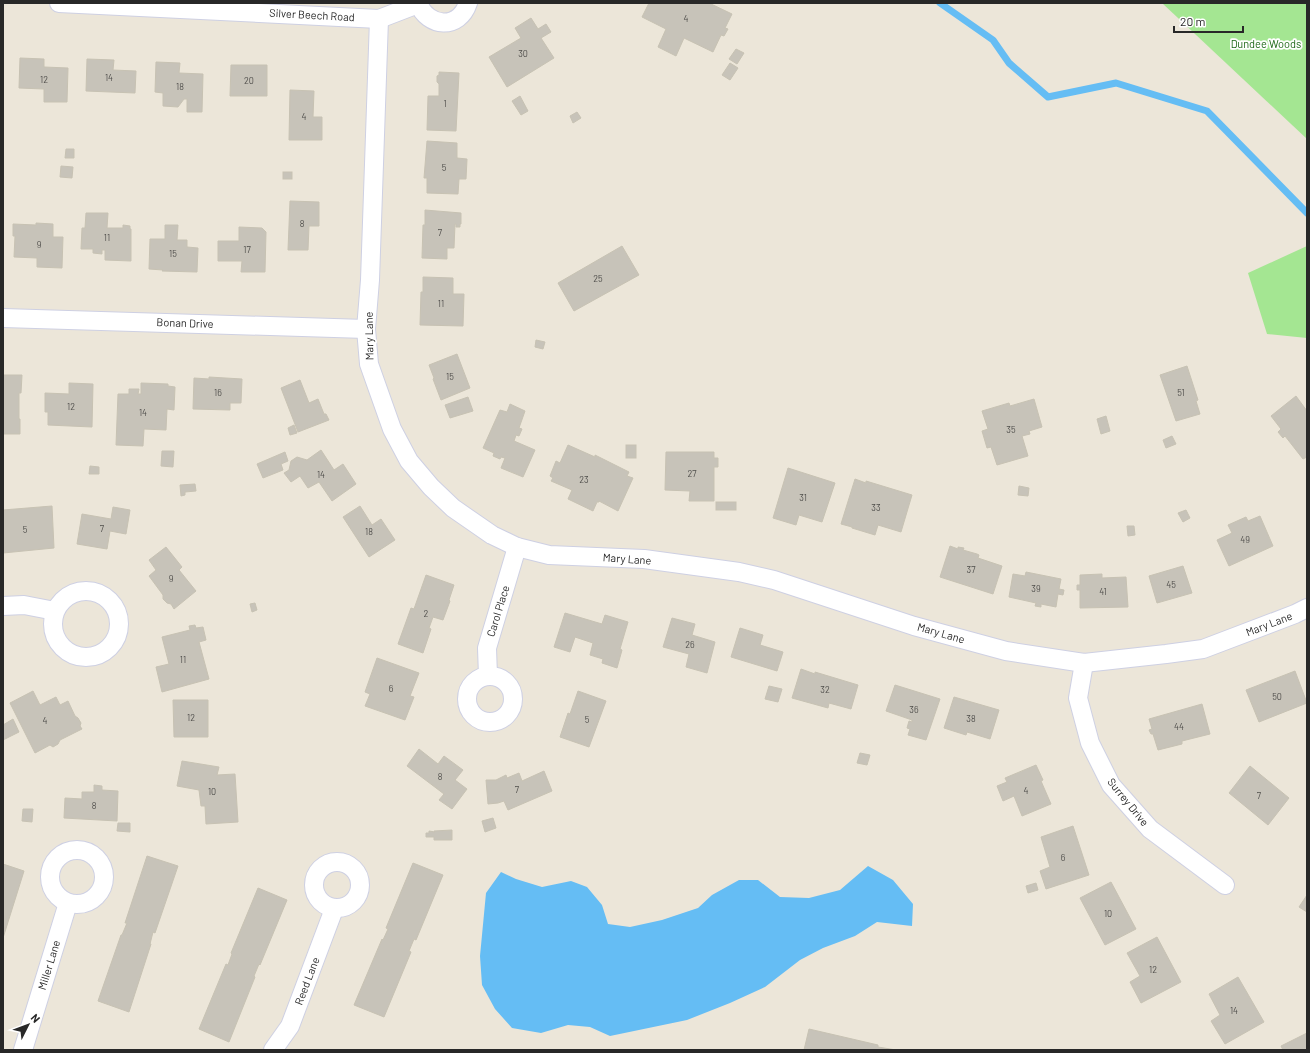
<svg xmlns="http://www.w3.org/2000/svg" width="1310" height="1053" font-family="Barlow,sans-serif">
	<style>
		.green { fill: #a4e692 }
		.water { fill: #65bdf4 }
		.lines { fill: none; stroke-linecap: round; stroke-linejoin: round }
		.stream { stroke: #65bdf4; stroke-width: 7 }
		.building { fill: #c7c3b9; stroke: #c7c2b3 }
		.minor-casing { stroke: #ced0e3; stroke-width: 20 }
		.minor { stroke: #fff; stroke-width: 18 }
		.labels { text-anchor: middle; stroke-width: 3.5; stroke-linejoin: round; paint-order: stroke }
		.number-label { font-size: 9px; fill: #504f4c }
		.street-label { font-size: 11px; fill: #282828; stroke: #fff }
		.park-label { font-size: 11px; fill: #1d6816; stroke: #fff }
	</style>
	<rect width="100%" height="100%" fill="#ece6d9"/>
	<g class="green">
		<polygon points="1162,3 1307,3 1307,139"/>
		<polygon points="1307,246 1307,338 1267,334 1248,273"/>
	</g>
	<polygon class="water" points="868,866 893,880 913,904 912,926 877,922 855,936 823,948 800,960 765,987 730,1003 687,1020 610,1036 590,1027 568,1025 541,1033 512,1028 495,1009 482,985 480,956 486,893 501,872 516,879 542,887 571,881 587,887 602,905 608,924 630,927 662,920 698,908 712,895 739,880 758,880 780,897 809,898 840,890"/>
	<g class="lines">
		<polyline class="stream" points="940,3 993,40 1009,63 1048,97 1116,83 1207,111 1307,213"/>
	</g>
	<g class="building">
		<polygon points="649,3 709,3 732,14 725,28 728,29 724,36 721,35 713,52 684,38 676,56 658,47 666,29 642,17"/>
		<polygon points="531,18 538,29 546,24 551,32 541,38 554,58 507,87 489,57 521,38 515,28"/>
		<polygon points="736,49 744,53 737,64 729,59"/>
		<polygon points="20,58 44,59 44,67 68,68 67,102 44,102 44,89 19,88"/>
		<polygon points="87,59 114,60 113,70 136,71 135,93 86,91"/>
		<polygon points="156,62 180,63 179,73 203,74 202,112 187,112 187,99 184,99 178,107 163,106 163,93 155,92"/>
		<polygon points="730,63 738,68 730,80 722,75"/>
		<polygon points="231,65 267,65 267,96 230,96"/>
		<polygon points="439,72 459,73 456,131 427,130 428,96 439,96 439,84 437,82 437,76 439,75"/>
		<polygon points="290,90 314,91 313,117 322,117 322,140 289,140"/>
		<polygon points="520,96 528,111 521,115 512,101"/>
		<polygon points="577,112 581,118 573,123 570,116"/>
		<polygon points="427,141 457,143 457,158 467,159 466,179 459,179 458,194 427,193 427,178 424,178"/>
		<polygon points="66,149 74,149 74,158 65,158"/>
		<polygon points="61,166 73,167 72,178 60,177"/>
		<rect x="283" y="172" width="9" height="7"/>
		<polygon points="290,201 319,202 319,226 309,226 308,250 288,250"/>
		<polygon points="425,210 461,213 461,224 460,224 460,227 456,227 456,224 455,224 454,248 447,248 447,259 422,258 423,225 425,225"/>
		<polygon points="86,213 108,213 107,228 123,228 123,225 130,226 130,229 131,229 131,261 105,260 105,250 102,250 102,254 93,253 93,249 81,249 82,228 85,228"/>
		<polygon points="36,223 53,224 53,237 63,237 62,268 37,267 37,258 14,257 15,236 13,236 13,224 36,225"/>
		<polygon points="165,225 178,225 177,240 187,240 187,247 198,248 197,272 162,271 163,270 149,269 150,239 165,239"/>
		<polygon points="239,227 262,228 266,232 265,272 241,272 242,261 218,261 218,241 239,241"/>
		<polygon points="622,246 639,275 574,311 558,283"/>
		<polygon points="423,277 453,278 453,294 464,294 463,326 420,325 421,292 423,292"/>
		<polygon points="536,340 545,342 543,349 535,347"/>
		<polygon points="457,354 470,388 441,400 433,379 434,378 429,365"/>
		<polygon points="1187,366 1198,400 1196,401 1200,414 1176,421 1160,375"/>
		<polygon points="3,375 22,375 21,393 19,393 19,419 20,419 20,434 3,434"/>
		<polygon points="209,377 242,379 241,403 230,403 230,410 193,409 194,378 209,379"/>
		<polygon points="300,380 309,403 318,399 324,414 326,414 329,420 298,432 281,388"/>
		<polygon points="69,383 93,384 92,427 48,425 48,412 45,412 45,393 69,394"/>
		<polygon points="141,383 168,384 168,386 175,387 174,410 167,409 166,430 144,429 143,446 116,445 118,394 129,394 129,389 139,389 138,394 141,394"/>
		<polygon points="1296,396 1307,411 1307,457 1303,459 1285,436 1283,438 1278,432 1281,429 1271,416"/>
		<polygon points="468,397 473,411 450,418 445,405"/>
		<polygon points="1034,399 1042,427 1029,431 1030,434 1022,436 1028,456 997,465 991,447 987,448 982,431 988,429 982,411 1009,403 1010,406"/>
		<polygon points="510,404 525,411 519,428 522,429 519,436 516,435 514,441 535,450 523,477 501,468 505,458 501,457 500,459 493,456 494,453 483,448 500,410 507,412"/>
		<polygon points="1106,416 1110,431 1101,434 1097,419"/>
		<polygon points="294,425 297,433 290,435 288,428"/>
		<polygon points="1172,436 1176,444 1166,448 1163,440"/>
		<polygon points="568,445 595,457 595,455 629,472 627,476 633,478 618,511 599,501 599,502 597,502 593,511 568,499 572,490 551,481 553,478 550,476 556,461 560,463"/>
		<rect x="626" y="445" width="10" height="13"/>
		<polygon points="321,450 334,470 343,464 356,484 332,501 319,482 308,488 300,476 291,482 284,473 289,470 291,461 297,457 307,460"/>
		<polygon points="162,451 174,451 173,467 161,466"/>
		<polygon points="285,452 288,461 281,464 283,470 263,478 257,464"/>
		<polygon points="666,452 714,452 714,458 718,458 718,467 714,467 714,501 689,501 690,491 665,490"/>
		<polygon points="90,466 99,467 99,474 89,474"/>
		<polygon points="788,468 835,483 822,522 799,515 796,525 773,518"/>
		<polygon points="855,479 866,483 866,481 912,495 901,532 878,525 875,535 852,528 852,527 841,524"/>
		<polygon points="195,484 196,491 185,492 185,495 181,496 180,485"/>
		<polygon points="1019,486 1029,488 1028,496 1018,495"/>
		<rect x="716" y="502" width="20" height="8"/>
		<polygon points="52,506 54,548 3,553 3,510"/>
		<polygon points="360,506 372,525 381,519 395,540 369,557 343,517"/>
		<polygon points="113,507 130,510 126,534 110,531 107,549 77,544 82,514 111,519"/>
		<polygon points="1186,510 1190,518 1183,522 1178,513"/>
		<polygon points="1260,516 1273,546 1229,566 1217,540 1232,533 1228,525 1246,517 1248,521"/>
		<polygon points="1127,526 1134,526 1135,535 1128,536"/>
		<polygon points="950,546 958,549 958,547 964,548 963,550 977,554 979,555 978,558 1002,566 993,594 940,577"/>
		<polygon points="166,547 182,567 179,570 196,591 174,609 171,604 167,603 163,599 163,595 149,576 156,570 149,560"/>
		<polygon points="1183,566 1192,593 1157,603 1149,576"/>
		<polygon points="1026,572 1061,579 1059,589 1064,590 1063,595 1058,594 1056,607 1041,604 1041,607 1035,606 1036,603 1009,597 1013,574 1025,576"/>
		<polygon points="1102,574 1102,578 1126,577 1128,607 1080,608 1080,590 1077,590 1077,585 1080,585 1080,575"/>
		<polygon points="426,575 454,585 449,600 450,601 443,620 433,617 429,628 431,629 423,653 398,644 411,608 414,609"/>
		<polygon points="255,603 257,610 252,612 250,604"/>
		<polygon points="565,613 602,624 605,615 628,622 620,649 622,650 617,668 602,663 603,659 590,655 593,643 575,637 570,652 554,647"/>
		<polygon points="672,618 695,624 692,635 715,642 707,673 686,667 689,654 663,647"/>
		<polygon points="195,625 196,628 203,627 206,640 199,642 209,679 162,692 156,667 169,664 162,637 190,630 189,626"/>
		<polygon points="740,628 763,635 760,645 783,652 777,671 731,657"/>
		<polygon points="377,658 419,673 410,696 414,697 405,720 365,706 370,694 365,692"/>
		<polygon points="801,669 815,674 815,672 858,685 851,709 829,703 828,708 792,698"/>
		<polygon points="1295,671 1307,703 1259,722 1246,690"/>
		<polygon points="895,685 940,699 926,740 908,735 910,729 907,728 909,721 912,722 912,720 886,711"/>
		<polygon points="769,686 782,689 778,702 765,699"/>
		<polygon points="33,691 40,705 56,697 60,705 68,701 75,716 78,718 81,723 80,726 82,729 60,740 58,744 53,747 50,745 35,753 10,703"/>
		<polygon points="578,691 606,701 589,747 560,737 568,713 570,714"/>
		<polygon points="954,697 999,710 990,739 967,732 966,735 944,728"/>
		<polygon points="173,700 208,700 208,737 174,737"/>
		<polygon points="1202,704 1210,734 1182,741 1182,744 1158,750 1153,734 1151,734 1149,730 1152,729 1149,719"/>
		<polygon points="13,719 19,732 3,740 3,725"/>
		<polygon points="419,749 438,764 444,756 463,770 455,780 467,789 452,809 439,800 444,794 407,766"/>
		<polygon points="860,753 870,755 867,765 857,763"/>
		<polygon points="182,761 219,767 217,775 235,774 238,822 206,824 205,806 201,806 199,790 177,786"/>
		<polygon points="1036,765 1043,780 1041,781 1051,804 1022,816 1014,796 1003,801 997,786 1007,782 1005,778"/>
		<polygon points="1250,766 1289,798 1268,825 1229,793"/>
		<polygon points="544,771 552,791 508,810 504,801 498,803 488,804 486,780 496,780 506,775 507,778 519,773 522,781"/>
		<polygon points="94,785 102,786 102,790 118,791 117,821 64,818 65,798 82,799 82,792 94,792"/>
		<polygon points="23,809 33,809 32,822 22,821"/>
		<polygon points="493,818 496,828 485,832 482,821"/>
		<polygon points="118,823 130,823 130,832 117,831"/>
		<polygon points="1073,826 1089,875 1046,889 1040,871 1050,867 1041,837"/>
		<polygon points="452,830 452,840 434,840 434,837 426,837 426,833 429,833 429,831 435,832 434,831"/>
		<polygon points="147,856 178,866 155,933 153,932 150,944 151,944 129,1012 98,1001 121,935 122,935 127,923 125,923"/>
		<polygon points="413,863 443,875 416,940 414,939 409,951 411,952 384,1017 354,1005 382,939 383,940 388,929 386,928"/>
		<polygon points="3,864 24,871 3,938"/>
		<polygon points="1111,882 1136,929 1105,945 1080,898"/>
		<polygon points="1036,883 1038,890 1028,893 1026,886"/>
		<polygon points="258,888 287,900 260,965 259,964 254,976 255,977 229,1042 199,1029 226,964 228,965 232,954 231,953"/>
		<polygon points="1307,895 1307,912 1299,907"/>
		<polygon points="1157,937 1181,982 1141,1003 1130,982 1140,976 1127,953"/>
		<polygon points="1238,977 1264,1022 1225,1044 1211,1021 1220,1015 1209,994"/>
		<polygon points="809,1029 878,1045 878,1047 896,1050 804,1050"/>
		<polygon points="1307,1033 1307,1050 1283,1050 1281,1046"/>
	</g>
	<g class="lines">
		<defs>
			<g id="minor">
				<polyline points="59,3 379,19 418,4"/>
				<path d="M418,3c10,25 41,27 50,0"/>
				<polyline points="379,19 370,280 366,329 369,364 392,429 409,461 431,487 453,508 492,535 517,547 549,555 644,559 739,572 774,580 914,626 1006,651 1084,663 1166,654 1203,649 1295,614 1307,608"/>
				<polyline points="3,318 366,329"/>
				<circle cx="86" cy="624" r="33"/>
				<polyline points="3,606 24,605 55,611"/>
				<polyline points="1084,663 1078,698 1090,743 1111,785 1150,829 1225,885"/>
				<polyline points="488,676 487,648 517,547"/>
				<circle cx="490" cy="699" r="23"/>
				<circle cx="77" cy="877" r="27"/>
				<circle cx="337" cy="885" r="23"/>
				<polyline points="23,1050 68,903"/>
				<polyline points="273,1050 290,1026 334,909"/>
			</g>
		</defs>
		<use href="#minor" class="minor-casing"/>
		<use href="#minor" class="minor"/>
	</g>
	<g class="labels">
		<g class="number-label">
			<text x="686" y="22">4</text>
			<text x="523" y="57">30</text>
			<text x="109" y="81">14</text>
			<text x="44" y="83">12</text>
			<text x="249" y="84">20</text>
			<text x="180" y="90">18</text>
			<text x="445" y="107">1</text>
			<text x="304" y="120">4</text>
			<text x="444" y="171">5</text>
			<text x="302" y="227">8</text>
			<text x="440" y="236">7</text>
			<text x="107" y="241">11</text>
			<text x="39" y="248">9</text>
			<text x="247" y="253">17</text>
			<text x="173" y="257">15</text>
			<text x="598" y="282">25</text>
			<text x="441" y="307">11</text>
			<text x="450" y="380">15</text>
			<text x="218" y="396">16</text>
			<text x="1181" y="396">51</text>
			<text x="71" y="410">12</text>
			<text x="143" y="416">14</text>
			<text x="1011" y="433">35</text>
			<text x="692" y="477">27</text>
			<text x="321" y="478">14</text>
			<text x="584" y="483">23</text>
			<text x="803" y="501">31</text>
			<text x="876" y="511">33</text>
			<text x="102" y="532">7</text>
			<text x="25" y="533">5</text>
			<text x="369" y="535">18</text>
			<text x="1245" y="543">49</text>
			<text x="971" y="573">37</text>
			<text x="171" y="582">9</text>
			<text x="1171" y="588">45</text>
			<text x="1036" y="592">39</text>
			<text x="1103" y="595">41</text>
			<text x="426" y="617">2</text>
			<text x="690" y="648">26</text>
			<text x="183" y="663">11</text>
			<text x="391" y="692">6</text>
			<text x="825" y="693">32</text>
			<text x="1277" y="700">50</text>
			<text x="914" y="713">36</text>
			<text x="191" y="721">12</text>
			<text x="971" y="722">38</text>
			<text x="587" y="723">5</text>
			<text x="45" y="724">4</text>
			<text x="1179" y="730">44</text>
			<text x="440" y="780">8</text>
			<text x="517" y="793">7</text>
			<text x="1026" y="794">4</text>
			<text x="212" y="795">10</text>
			<text x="1259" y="799">7</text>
			<text x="94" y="809">8</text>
			<text x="1063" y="861">6</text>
			<text x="1108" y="917">10</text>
			<text x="1153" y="973">12</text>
			<text x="1234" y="1014">14</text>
		</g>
		<g class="street-label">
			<text transform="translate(312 15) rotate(3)" y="4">Silver Beech Road</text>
			<text transform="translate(185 323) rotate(2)" y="4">Bonan Drive</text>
			<text transform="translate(369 336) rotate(-91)" y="4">Mary Lane</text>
			<text transform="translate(627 559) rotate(4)" y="4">Mary Lane</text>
			<text transform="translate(498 611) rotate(-73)" y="4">Carol Place</text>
			<text transform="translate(1269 624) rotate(-21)" y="4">Mary Lane</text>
			<text transform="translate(941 633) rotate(16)" y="4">Mary Lane</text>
			<text transform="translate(1128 802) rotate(51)" y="4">Surrey Drive</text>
			<text transform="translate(49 965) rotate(-73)" y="4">Miller Lane</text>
			<text transform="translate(307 981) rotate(-69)" y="4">Reed Lane</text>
		</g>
		<g class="park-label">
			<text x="1266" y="48">Dundee Woods</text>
		</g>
	</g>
	<rect width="1310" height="1053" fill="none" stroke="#282828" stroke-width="8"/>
	<g transform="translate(28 1025) rotate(48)" stroke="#ffffff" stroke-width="3" paint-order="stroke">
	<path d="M0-3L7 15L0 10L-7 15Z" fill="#282828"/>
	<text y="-6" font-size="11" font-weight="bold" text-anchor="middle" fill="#282828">N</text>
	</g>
	<path d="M1174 26v6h69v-6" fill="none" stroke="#282828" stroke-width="2"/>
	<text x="1180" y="26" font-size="12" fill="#282828" stroke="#ffffff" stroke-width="3" paint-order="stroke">20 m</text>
</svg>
